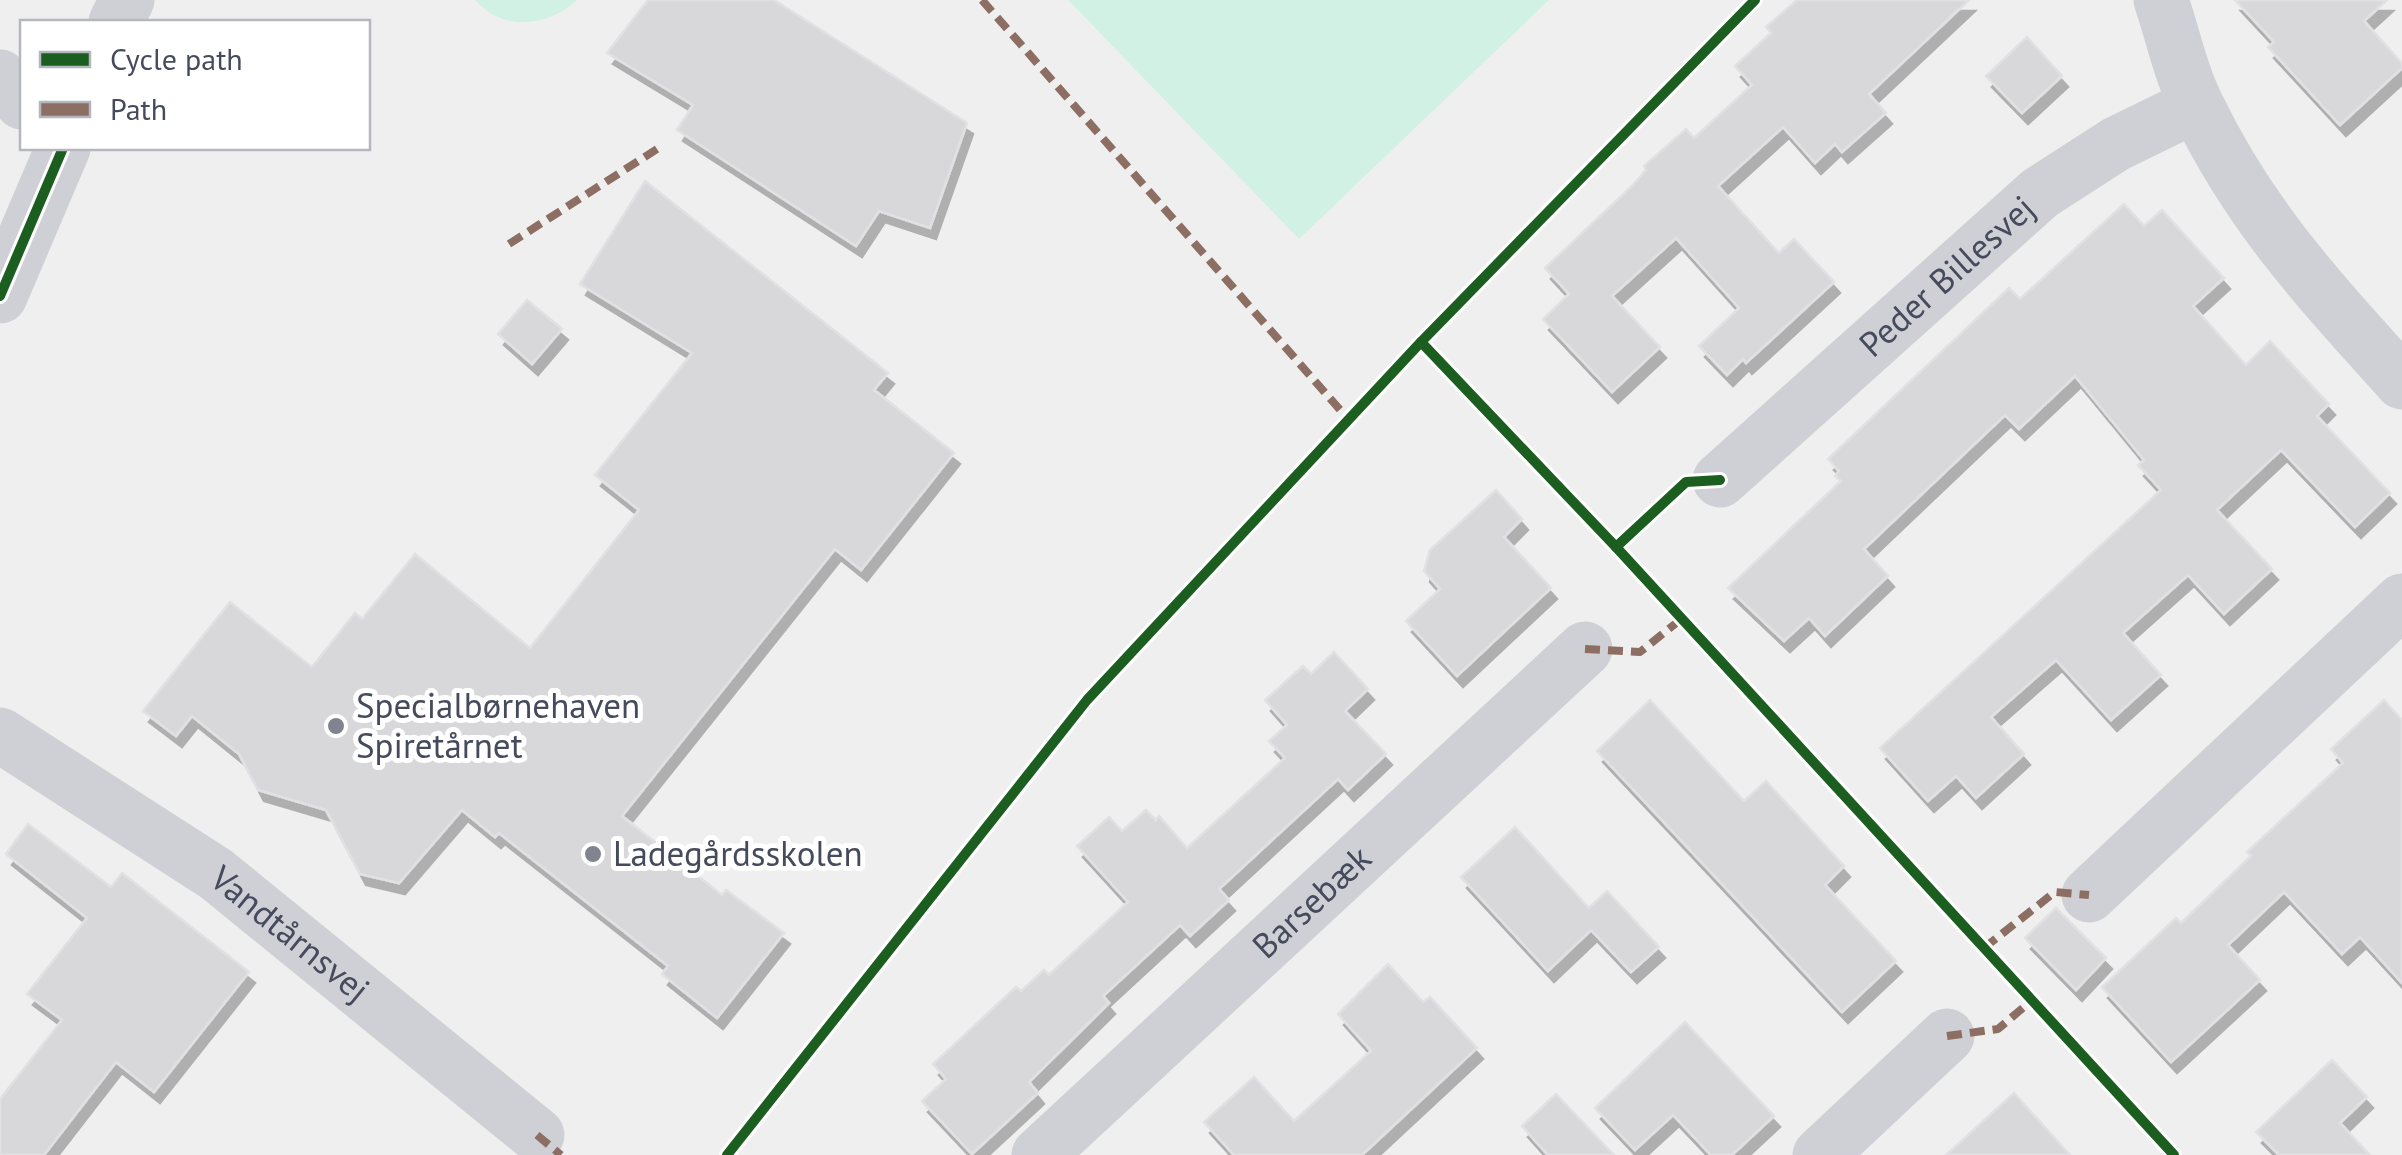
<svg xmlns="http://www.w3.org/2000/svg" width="2402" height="1155" font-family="'PT Sans',sans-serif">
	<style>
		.green { fill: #d2f1e5 }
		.building { fill: #d8d8db; stroke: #e1e0e2; stroke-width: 2.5; filter: url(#shadow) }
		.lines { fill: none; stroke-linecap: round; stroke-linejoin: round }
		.minor { stroke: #cfd0d5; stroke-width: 55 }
		.quiet { stroke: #8d6e63; stroke-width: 8; stroke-dasharray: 15 8; stroke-linecap: butt }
		.cycleway-casing { stroke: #fff; stroke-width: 16 }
		.cycleway { stroke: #1b5e20; stroke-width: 10 }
		.poi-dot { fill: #81848f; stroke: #fff; stroke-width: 4 }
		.labels { text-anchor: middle; stroke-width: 10; stroke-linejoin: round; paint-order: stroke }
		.street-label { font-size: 35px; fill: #454b5c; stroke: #fff }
		.poi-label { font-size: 35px; fill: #454b5c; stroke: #fff; text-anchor: start }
	</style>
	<defs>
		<filter id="shadow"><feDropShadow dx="6" dy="11" stdDeviation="0" flood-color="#0004"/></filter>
	</defs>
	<rect width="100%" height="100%" fill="#f0efef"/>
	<g class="green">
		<path d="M475,0h102c-28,27 -75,32 -102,0z"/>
		<polygon points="1068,0 1549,0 1299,239"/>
	</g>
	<g class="building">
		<polygon points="648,0 774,0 967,123 930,228 879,211 856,246 677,130 693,105 607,53"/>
		<polygon points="1797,0 1969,0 1869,94 1886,113 1842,152 1835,144 1815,163 1783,127 1718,186 1779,253 1794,239 1834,282 1746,363 1743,359 1727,375 1699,346 1739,308 1676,238 1612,296 1660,347 1612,392 1543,319 1569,294 1545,268 1631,187 1646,170 1644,166 1686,129 1694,138 1752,85 1735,66 1771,33 1766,27"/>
		<polygon points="2235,0 2387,0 2364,21 2402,63 2402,68 2340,125 2268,47 2274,42"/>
		<polygon points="2027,37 2062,76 2022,113 1986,76"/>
		<polygon points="645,181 888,373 874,390 954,453 861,570 835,549 622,816 722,895 726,890 784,933 717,1018 662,974 668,966 499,833 495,837 462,810 399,883 360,874 326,810 258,790 239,754 192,716 176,736 143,711 230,602 312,667 355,613 362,619 415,554 530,648 639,510 595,475 692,353 580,284"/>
		<polygon points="2124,204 2144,226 2162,210 2224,278 2193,306 2246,365 2270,341 2329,404 2317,416 2390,493 2355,527 2281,450 2217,510 2272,569 2224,614 2188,575 2123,633 2161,675 2111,720 2056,660 1991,717 2024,754 1976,798 1956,776 1928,801 1880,748 2161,490 2138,465 2144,460 2075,376 2019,429 2005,415 1864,549 1888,576 1825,636 1809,618 1784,641 1728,588 1841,481 1835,476 1839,471 1828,459 2009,288 2020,299"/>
		<polygon points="527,300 562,329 532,364 498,334"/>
		<polygon points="1496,490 1522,519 1504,537 1551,588 1457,676 1406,621 1440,589 1424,571 1430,550"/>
		<polygon points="1334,652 1368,689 1345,711 1386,754 1348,790 1338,779 1219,889 1229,900 1190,936 1180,925 1103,996 1109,1003 1029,1082 1038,1093 972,1154 922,1101 946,1079 933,1064 1016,987 1021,991 1044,970 1049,975 1128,902 1077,846 1109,817 1122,831 1146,810 1156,820 1159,816 1187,848 1285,758 1269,741 1287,725 1265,700 1303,666 1311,674"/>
		<polygon points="1650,700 1744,801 1766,781 1844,866 1825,885 1896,961 1842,1012 1597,751"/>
		<polygon points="2384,700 2402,720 2402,983 2360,937 2342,954 2284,892 2228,945 2260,980 2171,1062 2102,987 2176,918 2181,923 2251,856 2247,852 2343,763 2331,749"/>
		<polygon points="28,824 111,887 122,873 249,972 154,1092 116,1062 44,1155 0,1155 0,1099 62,1020 27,994 87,918 6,854"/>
		<polygon points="1515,827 1589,908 1607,891 1659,947 1631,972 1591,930 1548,971 1461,877"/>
		<polygon points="2056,908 2106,958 2076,990 2025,938"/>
		<polygon points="1388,964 1423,1002 1430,997 1477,1048 1362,1155 1234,1155 1204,1122 1254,1077 1294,1121 1371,1051 1338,1014"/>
		<polygon points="1685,1022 1774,1116 1732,1155 1711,1155 1673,1115 1635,1150 1595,1108"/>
		<polygon points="2332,1060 2367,1097 2340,1123 2370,1155 2279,1155 2256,1132"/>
		<polygon points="2014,1093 2070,1155 1946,1155"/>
		<polygon points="1556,1094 1614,1155 1548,1155 1522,1126"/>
	</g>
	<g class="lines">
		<g class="minor">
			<path d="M2161,0c12,35 20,75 37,108 53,110 123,184 204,274"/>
			<polyline points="116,22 127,0"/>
			<polyline points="0,77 22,102"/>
			<polyline points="0,296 63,148"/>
			<path id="s1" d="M1720,480l320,-287 76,-49 80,-39"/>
			<path id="s2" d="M0,735l216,139 321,261"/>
			<polyline points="2089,895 2402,601"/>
			<path id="s3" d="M1039,1155l546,-506"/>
			<polyline points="1820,1155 1947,1036"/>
		</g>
		<g class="quiet">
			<polyline points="982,0 1348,419"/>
			<polyline points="509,244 657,149"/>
			<polyline points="1585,649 1640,652 1680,620"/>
			<polyline points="1984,948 2055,892 2089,895"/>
			<polyline points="1947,1036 1998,1029 2031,1001"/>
			<polyline points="537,1135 561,1155"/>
		</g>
		<defs>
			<g id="cycleway">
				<polyline points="0,296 63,148"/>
				<polyline points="1421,342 1616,547 2174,1155"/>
				<polyline points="1616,547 1686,482 1720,480"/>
				<polyline points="727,1155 1087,700 1421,342 1755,0"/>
			</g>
		</defs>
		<use href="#cycleway" class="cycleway-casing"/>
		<use href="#cycleway" class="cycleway"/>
	</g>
	<g class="poi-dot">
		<circle cx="336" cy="726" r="10"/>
		<circle cx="593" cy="854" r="10"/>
	</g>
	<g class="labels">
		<g class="street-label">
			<text dy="12" stroke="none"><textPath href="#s1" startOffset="305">Peder Billesvej</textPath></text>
			<text dy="12" stroke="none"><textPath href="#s3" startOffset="372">Barsebæk</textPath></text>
			<text dy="12" stroke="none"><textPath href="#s2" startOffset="352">Vandtårnsvej</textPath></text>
		</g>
		<g class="poi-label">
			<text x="356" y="718">Specialbørnehaven<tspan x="356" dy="40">Spiretårnet</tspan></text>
			<text x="613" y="866">Ladegårdsskolen</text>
		</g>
	</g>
	<rect x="20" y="20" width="350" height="130" fill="#ffffff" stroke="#b5b7be" stroke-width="2.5"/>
	<rect x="40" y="52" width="50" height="15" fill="#1b5e20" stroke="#b5b7be" stroke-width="2.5"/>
	<text x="110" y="70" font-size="30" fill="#454b5c">Cycle path</text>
	<rect x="40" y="102" width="50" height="15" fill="#8d6e63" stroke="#b5b7be" stroke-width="2.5"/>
	<text x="110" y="120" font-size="30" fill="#454b5c">Path</text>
</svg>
